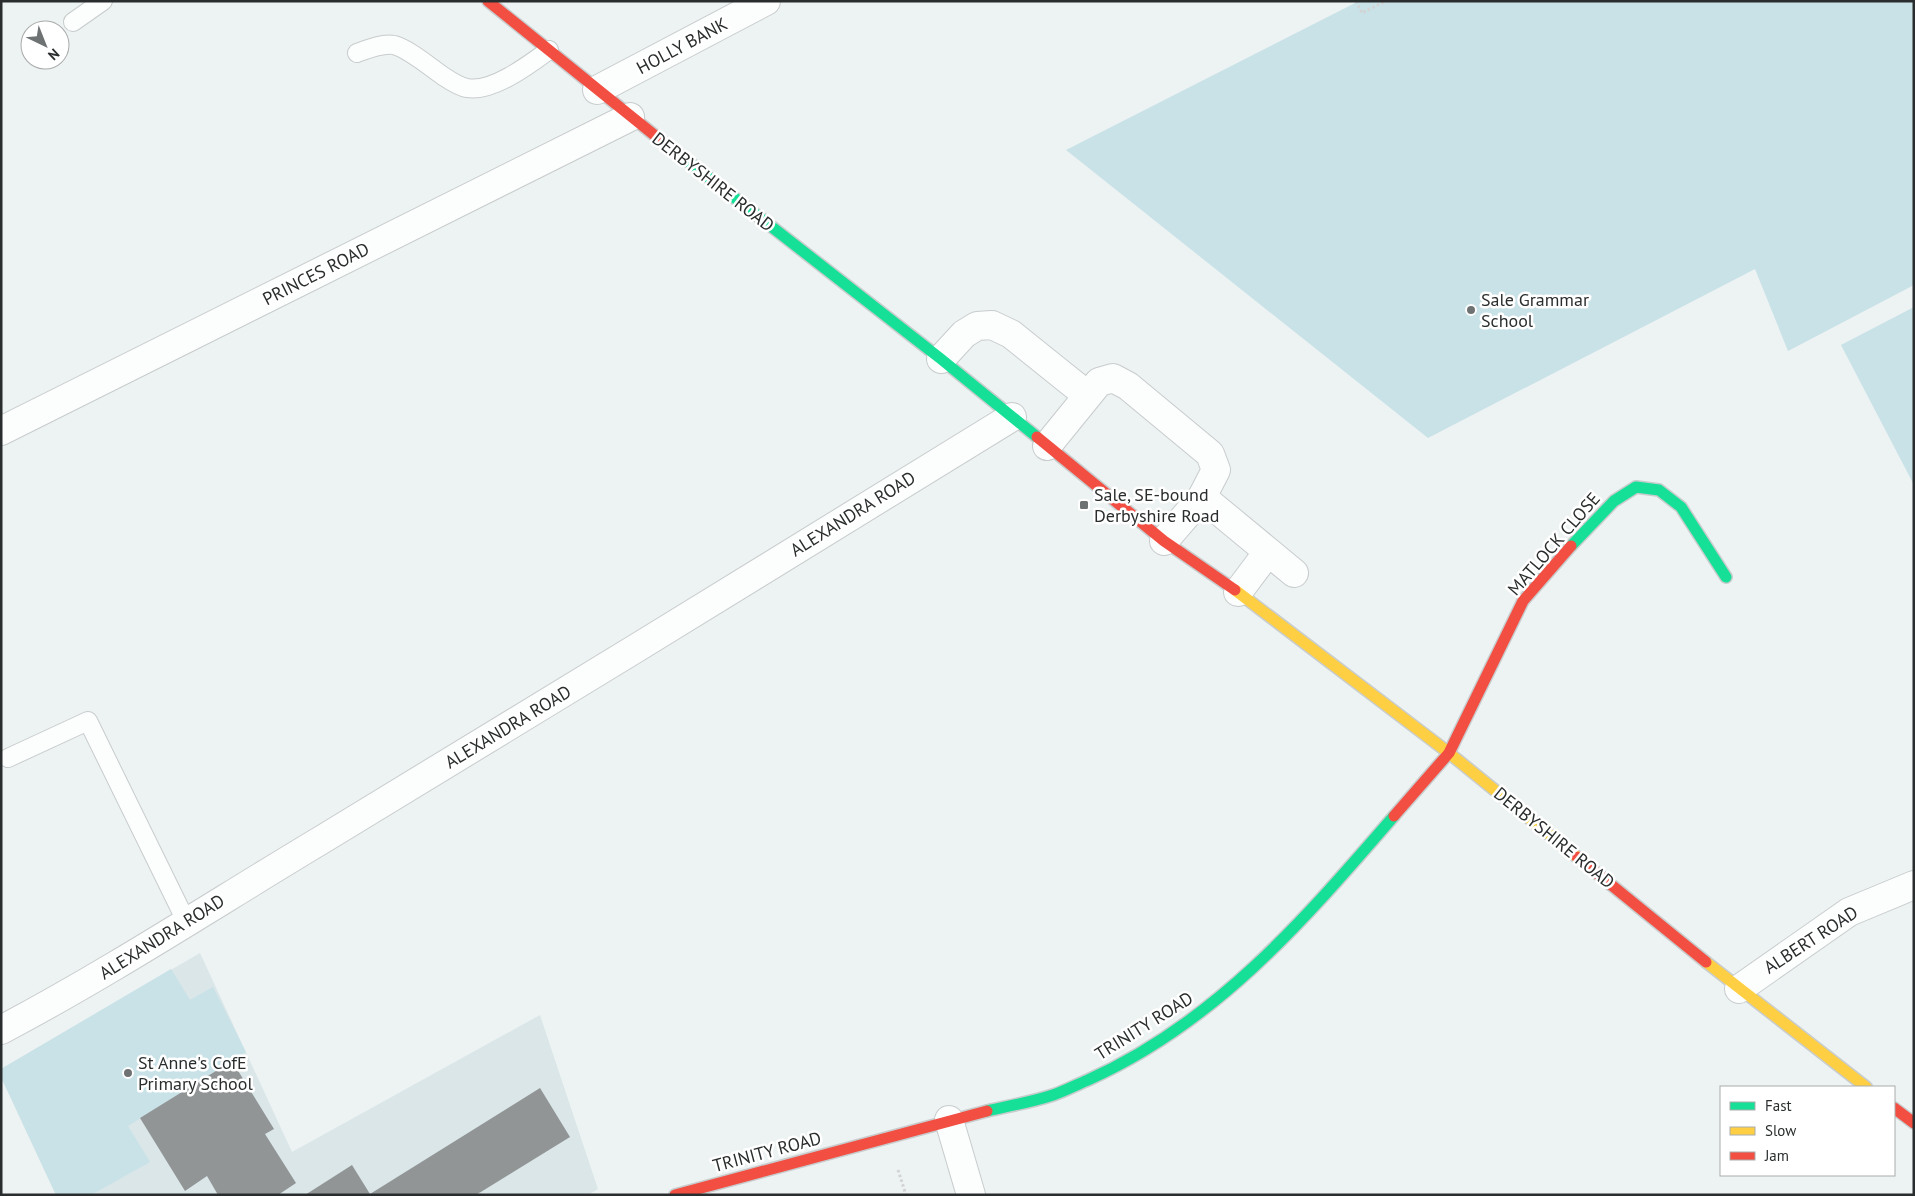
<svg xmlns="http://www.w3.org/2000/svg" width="1915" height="1196" font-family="'PT Sans',sans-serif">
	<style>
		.built { fill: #dae6e8 }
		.green { fill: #c8e2e7 }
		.building { fill: #929596 }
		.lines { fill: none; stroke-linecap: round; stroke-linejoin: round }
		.lane-casing { stroke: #c8cccd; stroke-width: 20 }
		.street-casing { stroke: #c8cccd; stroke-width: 30 }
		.fast-casing { stroke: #c8cccd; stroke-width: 14 }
		.slow-casing { stroke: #c8cccd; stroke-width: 14 }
		.jam-casing { stroke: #c8cccd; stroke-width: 14 }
		.path { stroke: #d3d3d4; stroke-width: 3; stroke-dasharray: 2.5 2.5; stroke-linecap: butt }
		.lane { stroke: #fcfdfd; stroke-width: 18 }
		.street { stroke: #fcfdfd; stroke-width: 28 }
		.fast { stroke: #16e098; stroke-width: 11 }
		.slow { stroke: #ffcf43; stroke-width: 11 }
		.jam { stroke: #f24e42; stroke-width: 11 }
		.poi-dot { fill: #6e7273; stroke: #fff; stroke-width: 2 }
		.labels { text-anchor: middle; stroke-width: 5; stroke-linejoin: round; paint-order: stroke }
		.street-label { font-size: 18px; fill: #2a2d2e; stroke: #fff }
		.poi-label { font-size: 18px; fill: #2a2d2e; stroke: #fff; text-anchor: start }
	</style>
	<rect width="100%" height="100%" fill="#edf2f3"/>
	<polygon class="built" points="200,953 292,1152 540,1015 598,1189 588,1195 56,1195 1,1077 1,1069"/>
	<g class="green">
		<polygon points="1359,1 1914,1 1914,285 1788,351 1755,269 1428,438 1066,150"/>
		<polygon points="1914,307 1914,485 1841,345"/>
		<polygon points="171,969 190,1000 213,987 246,1052 128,1126 150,1162 91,1195 56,1195 1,1077 1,1069"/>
	</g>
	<g class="building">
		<polygon points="232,1061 274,1129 265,1134 296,1183 278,1195 218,1195 207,1176 185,1191 140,1118"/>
		<polygon points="540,1088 570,1137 476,1195 305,1195 352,1165 370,1194"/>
	</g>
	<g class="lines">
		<defs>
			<g id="lane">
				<polyline points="73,22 103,1"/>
				<path d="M357,53c11,-4 25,-10 37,-8 15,4 36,22 49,31 6,4 17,11 24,12 25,5 63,-24 82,-38"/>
				<polyline points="8,758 88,721 186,921"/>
			</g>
			<g id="street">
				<polyline points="597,90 766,1"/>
				<polyline points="941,359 964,334 977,326 992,325 1011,334 1087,395"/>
				<polyline points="1,431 630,117"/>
				<polyline points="1047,446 1099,382 1113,378 1128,386 1210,454 1216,470 1202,497 1164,541"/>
				<polyline points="1202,497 1294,573"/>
				<polyline points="1238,592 1268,552"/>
				<polyline points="1739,989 1849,912 1914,885"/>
				<path d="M1,1030c110,-58 215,-127 322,-191 231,-139 459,-281 689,-422"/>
				<polyline points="949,1120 971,1195"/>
			</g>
			<g id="fast">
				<polyline points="658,138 941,359 1037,437"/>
				<polyline points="1571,546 1614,501 1636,487 1659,490 1681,507 1726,577"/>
				<path d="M987,1111c22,-5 45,-9 66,-16 12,-4 23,-10 35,-15 129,-58 216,-160 306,-264"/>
			</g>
			<g id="slow">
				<polyline points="1235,590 1449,753 1577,857"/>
				<polyline points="1706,962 1866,1087"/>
			</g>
			<g id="jam">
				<polyline points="488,1 658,138"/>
				<polyline points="1037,437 1164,541 1235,590"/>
				<polyline points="1394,816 1449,753 1523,601 1571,546"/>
				<polyline points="1577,857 1706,962"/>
				<polyline points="1894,1108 1914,1123"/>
				<polyline points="675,1195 987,1111"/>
			</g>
		</defs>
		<use href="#lane" class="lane-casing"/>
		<use href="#street" class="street-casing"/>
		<use href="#fast" class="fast-casing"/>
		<use href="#slow" class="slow-casing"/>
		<use href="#jam" class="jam-casing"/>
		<g class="path">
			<polyline points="1356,1 1362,13 1386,1"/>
			<polyline points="898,1170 906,1195"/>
			<polyline points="479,1193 480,1195"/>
		</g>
		<use href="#lane" class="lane"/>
		<use href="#street" class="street"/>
		<use href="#fast" class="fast"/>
		<use href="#slow" class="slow"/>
		<use href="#jam" class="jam"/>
	</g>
	<g class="poi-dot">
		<circle cx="1471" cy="310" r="5"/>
		<rect x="1079" y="500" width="10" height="10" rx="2.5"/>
		<circle cx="128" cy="1073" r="5"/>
	</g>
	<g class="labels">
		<g class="street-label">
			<text transform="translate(682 46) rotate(-28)" y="6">HOLLY BANK</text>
			<text transform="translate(713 182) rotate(38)" y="6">DERBYSHIRE ROAD</text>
			<text transform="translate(316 274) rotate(-27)" y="6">PRINCES ROAD</text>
			<text transform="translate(853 514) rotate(-32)" y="6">ALEXANDRA ROAD</text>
			<text transform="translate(1554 544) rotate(-49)" y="6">MATLOCK CLOSE</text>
			<text transform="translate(508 727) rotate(-31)" y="6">ALEXANDRA ROAD</text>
			<text transform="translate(1554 838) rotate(39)" y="6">DERBYSHIRE ROAD</text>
			<text transform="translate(162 937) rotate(-32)" y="6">ALEXANDRA ROAD</text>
			<text transform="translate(1811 940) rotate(-33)" y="6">ALBERT ROAD</text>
			<text transform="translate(1144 1026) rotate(-32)" y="6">TRINITY ROAD</text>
			<text transform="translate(767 1152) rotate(-15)" y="6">TRINITY ROAD</text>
		</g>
		<g class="poi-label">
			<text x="1481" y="306">Sale Grammar<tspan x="1481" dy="21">School</tspan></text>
			<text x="1094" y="501">Sale, SE-bound<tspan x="1094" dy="21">Derbyshire Road</tspan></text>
			<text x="138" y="1069">St Anne's CofE<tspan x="138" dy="21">Primary School</tspan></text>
		</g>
	</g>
	<rect width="1915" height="1196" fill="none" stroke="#2a2d2e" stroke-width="5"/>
	<rect x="1720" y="1086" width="175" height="90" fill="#ffffff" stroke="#aaabab"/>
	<rect x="1730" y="1102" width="25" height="8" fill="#16e098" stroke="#aaabab"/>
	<text x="1765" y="1111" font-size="15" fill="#2a2d2e">Fast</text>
	<rect x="1730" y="1127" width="25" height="8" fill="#ffcf43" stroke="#aaabab"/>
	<text x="1765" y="1136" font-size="15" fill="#2a2d2e">Slow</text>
	<rect x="1730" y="1152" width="25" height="8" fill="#f24e42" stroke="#aaabab"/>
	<text x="1765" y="1161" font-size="15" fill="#2a2d2e">Jam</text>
	<g transform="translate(45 45) rotate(137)"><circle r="24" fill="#ffffff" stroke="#aaabab"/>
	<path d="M0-4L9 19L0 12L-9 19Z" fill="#6e7273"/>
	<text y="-8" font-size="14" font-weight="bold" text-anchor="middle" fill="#2a2d2e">N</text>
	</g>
</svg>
